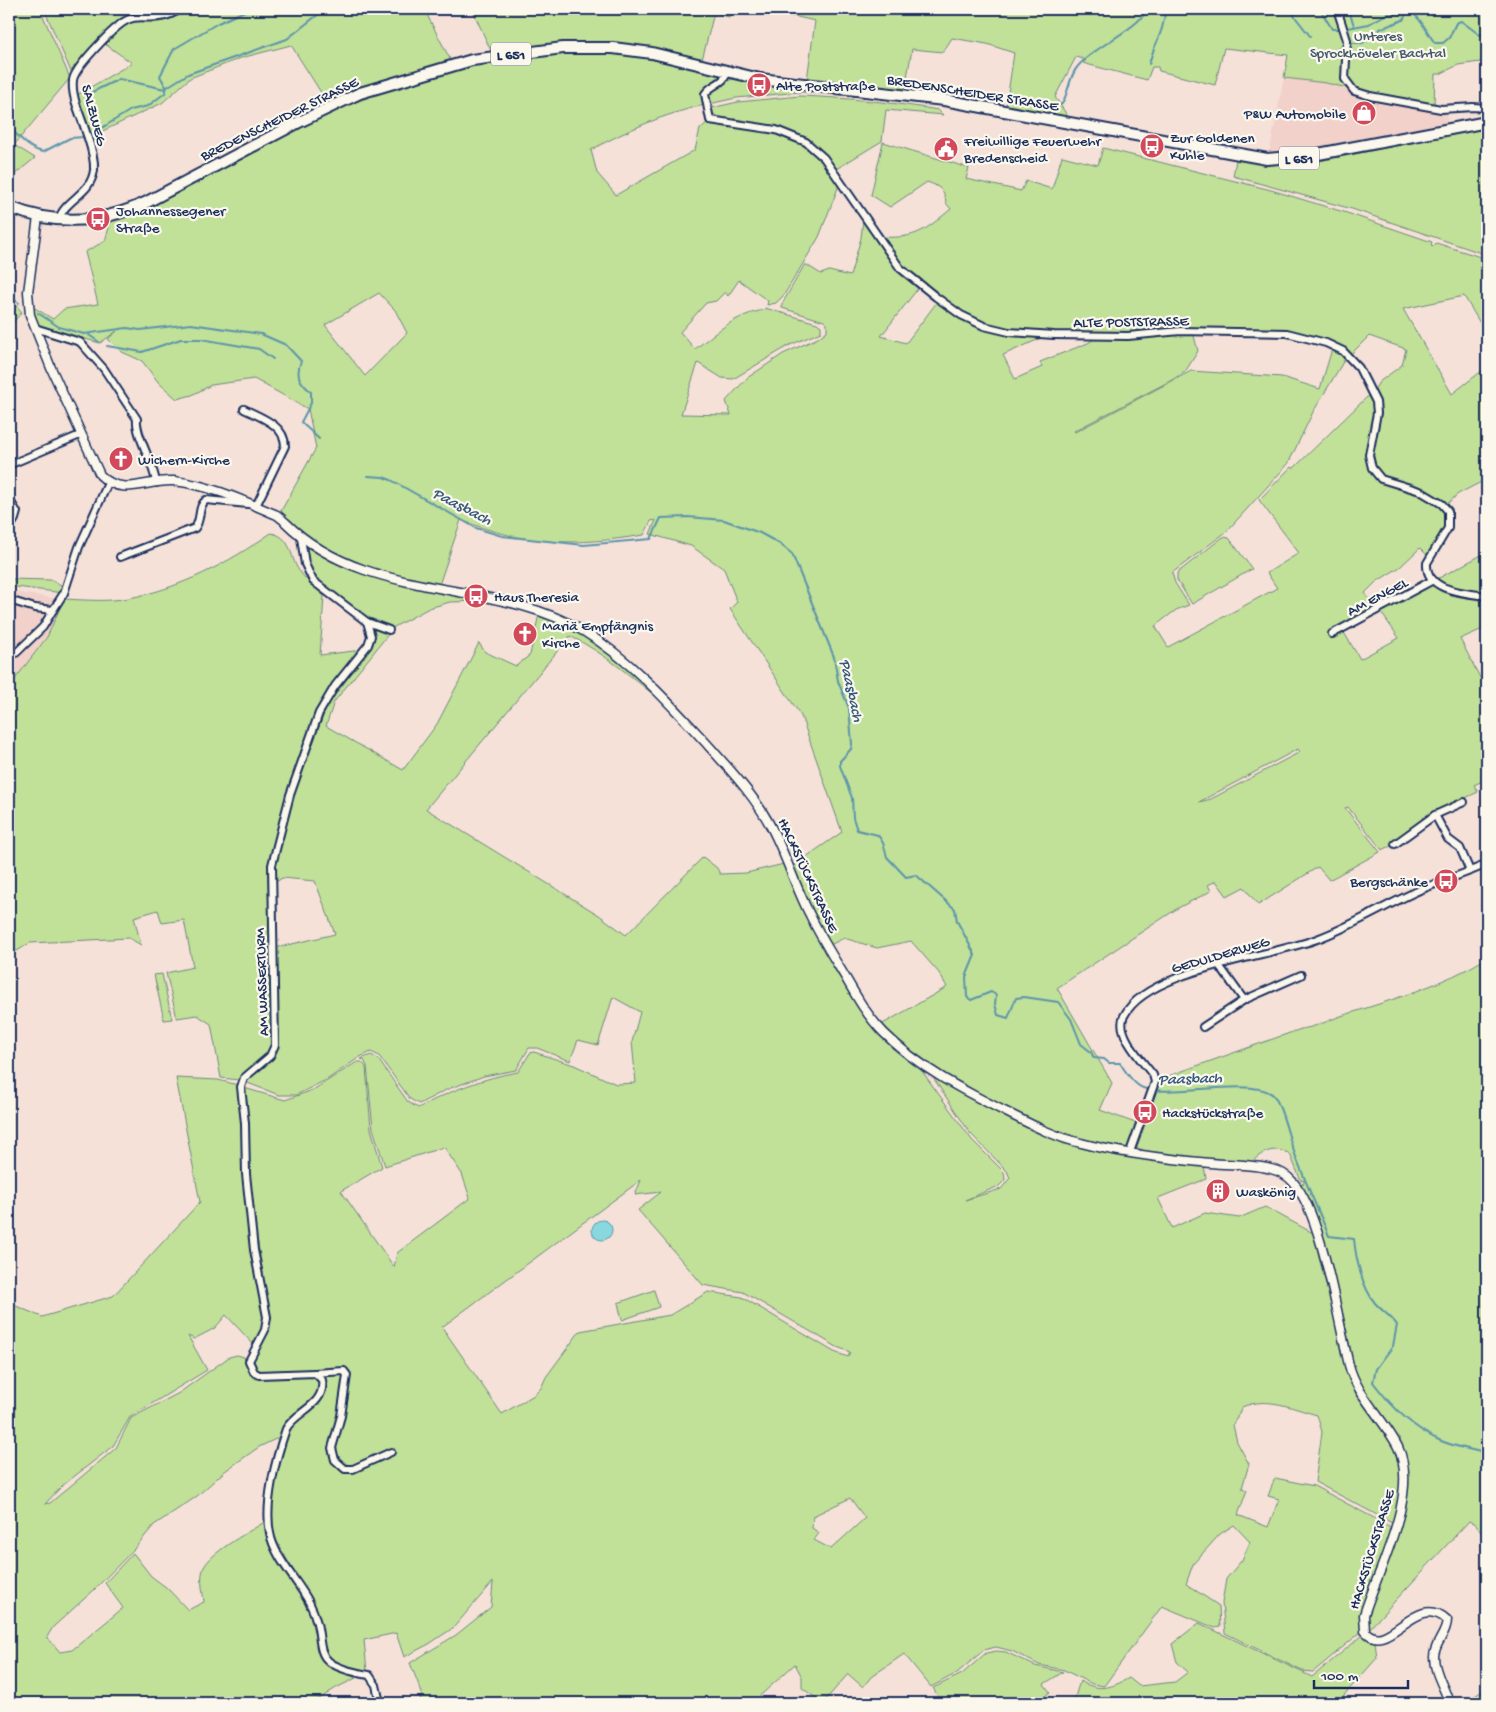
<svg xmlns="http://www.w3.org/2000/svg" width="1496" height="1712" font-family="'Gochi Hand',sans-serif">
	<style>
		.built { fill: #f1d1ca }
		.green { fill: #c1e098; stroke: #6e887b; fill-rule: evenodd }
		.water { fill: #88d9df; stroke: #5c95ab }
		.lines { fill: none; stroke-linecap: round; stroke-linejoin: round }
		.stream { stroke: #5c95ab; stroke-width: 2 }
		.minor-casing { stroke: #1b2f5e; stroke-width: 10 }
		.tertiary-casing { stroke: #1b2f5e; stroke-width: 11 }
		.primary-casing { stroke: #1b2f5e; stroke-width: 14 }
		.minor { stroke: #fbf7ec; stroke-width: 6 }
		.tertiary { stroke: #fbf7ec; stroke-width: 8 }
		.primary { stroke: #fbf7ec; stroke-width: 10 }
		.labels { text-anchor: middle; stroke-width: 4.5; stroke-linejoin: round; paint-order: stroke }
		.shield { fill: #fbf7ec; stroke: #5e6b89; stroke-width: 1 }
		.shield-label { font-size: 14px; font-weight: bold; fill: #1b2f5e }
		.park-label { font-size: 15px; fill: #445b6c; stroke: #fbf7ec }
		.poi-label { font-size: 15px; fill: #1b2f5e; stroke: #fbf7ec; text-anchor: start }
		.street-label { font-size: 15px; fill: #1b2f5e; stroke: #fbf7ec }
		.water-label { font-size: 16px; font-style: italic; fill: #365a7e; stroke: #fbf7ec }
	</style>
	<rect width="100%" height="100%" fill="#f5e1d8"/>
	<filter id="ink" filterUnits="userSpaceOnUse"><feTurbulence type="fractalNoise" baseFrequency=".02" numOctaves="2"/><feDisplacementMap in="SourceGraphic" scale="10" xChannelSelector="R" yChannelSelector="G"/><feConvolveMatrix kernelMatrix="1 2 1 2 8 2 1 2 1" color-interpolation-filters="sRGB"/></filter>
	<g filter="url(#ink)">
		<g class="built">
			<polygon points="1284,78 1326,83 1446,112 1448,123 1314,151 1269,154"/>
			<polygon points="9,591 64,600 47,637 9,687"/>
		</g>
		<g class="green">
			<polygon points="9,9 40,9 70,78 14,145 35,158 9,179"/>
			<path d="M44,9h90c-21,22 -47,38 -62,65z"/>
			<polygon points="186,9 424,9 451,61 359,88 327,102 291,45 241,58 190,78 162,103 90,137 77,95 132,63 105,44 121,27 129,23 135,21 166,20"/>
			<path d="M472,9h258l-1,8 -15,-4 -12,47c-22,-5 -45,-13 -68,-15 -48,-5 -94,1 -142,8z"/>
			<polygon points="762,9 1487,9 1487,61 1458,65 1440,74 1435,74 1434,106 1380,96 1368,90 1364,92 1326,83 1284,78 1288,55 1224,48 1215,85 1159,71 1158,67 1152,67 1147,80 1086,64 1083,63 1086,60 1076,57 1055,97 1069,118 1006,107 1014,53 987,44 952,38 943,52 912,49 905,89 807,80 815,21"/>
			<path d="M608,52l34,5 78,18 -2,6 -7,1c-7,8 -8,12 -7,23 -40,9 -77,25 -113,45l6,23 19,22 79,-45 5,-21 8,-7c32,5 74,4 101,23 12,10 22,27 30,40l-20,52 -35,58 -8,8 -9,2 1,-4 -29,-21 -11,16 -3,-4 -9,9 -10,2 -26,29 15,17c22,-17 41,-35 70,-39v-2l52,15 4,3v6l-31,13 -57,34 -11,-1 -24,-15 -17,51 50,1 -5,-14 21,-23 36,-24 35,-16 9,-7v-7l-3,-3 -42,-13v-4l23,-40 16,10 8,-3 21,5 11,-38 2,-18 56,67 -38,49 25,7 31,-41 38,24 9,3 62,7 -43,19 12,24 27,-12 -2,-5 48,-19 11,-7 90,-3 5,3 4,15 -13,21 -15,9 -96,50 1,1 116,-61 91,6 38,12 12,-40 14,8 -33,55 -25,52 -62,68 -54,41 3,10 14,22 -13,5 -21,16 13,21 109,-59 -10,-15 32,-20 -40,-53 32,-33 3,1 77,-75 4,17 -7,42 11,28 41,13 25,16 4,13 -21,34 -8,-8 -20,19 -24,15 -11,11 11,16 -33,22 17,28 39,-21 -19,-27 50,-28 14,8 43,7v29l-27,12 27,52v88l-13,6 4,7 -44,21 -41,32 -11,5 -34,-43 -3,1 35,44 -51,28 -11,-13 -60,38 -14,-18 -17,9 -11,-15 -8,4 3,6 -33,17 -121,80 55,95 -12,27 38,14 -9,25 -62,-12 -81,-40 -71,-41 -34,-31 66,-38 -8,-14 -28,-32 -34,7 -33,-10 -14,7 -20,-38 -17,-41 49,-34 -41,-116 -71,-107 7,-7 -13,-33 -33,-23 -41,-12 6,-14 -5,1 -7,14c-69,11 -117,11 -183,-15l-22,65c-59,-11 -116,-29 -158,-74l35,-63 -8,-39 -54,-30 -43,6 -19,10 -15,4 -18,-16 -17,-22 -22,-10 -12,-12 9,-8 -17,12 -62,-17 -7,-11 2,-8 20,12 11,-10 34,-5 -13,-52 20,-11 6,-20 42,-15 181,-96 54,-20 100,-28 49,-7zM379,293l16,17 12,23 -42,43 -40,-51zM1298,749l2,3 -89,47 -12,3z"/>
			<polygon points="734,78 761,84 928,102 801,92 736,98 709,104 709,94 711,90"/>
			<path d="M800,96c47,2 92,6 138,14l5,5 -57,-5 -4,31 -46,28 -11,-13 -23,-19 -40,-13 -44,-6 -7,-7v-3l27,-6z"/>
			<polygon points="1487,128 1487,255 1352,209 1233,176 1236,160 1269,165 1314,162"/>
			<path d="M883,142l86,26 -3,11 55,12 5,-10 26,8 10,-33 36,9 5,-17 168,42 76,23 85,29 -1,3 3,1 2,-3 51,16v76l-23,-39 -61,13 49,85 35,-27v112l-29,15 -12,11 -64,-28c-24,-21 2,-60 -8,-87l5,-8 23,-17 4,-16 -37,-13 -18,18 -9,-6 -43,-15h-244l-35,-2 -44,-10 -71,-50 -23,-34c35,2 43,-7 69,-28l-5,-6c-1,-13 -7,-17 -19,-21l-37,25 -19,-12z"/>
			<polygon points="9,298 22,312 9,327"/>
			<path d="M271,533c23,4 18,27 30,40 6,8 15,16 23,23l-4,59 42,-5 -40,51 -29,77 -23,81 -2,17 5,169 -9,11 -25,24 -18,-2 -10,-54 -14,-9 -20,3 -11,-45 27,-6 -9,-47 -22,3 -4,-13 -24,7 7,28 -12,-7 -99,5 -13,8 -8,-7v-257l38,-50 17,-38c21,1 45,3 65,-1 53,-10 99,-35 142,-65z"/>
			<polygon points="1223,537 1229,538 1252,569 1192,604 1177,580 1177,573"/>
			<path d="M308,548l24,14 69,22 82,17 -33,1 -21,6 -35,19 -60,75 -8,24 77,44 34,-46 42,-81 6,9 31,14 14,-11 9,-41c49,14 91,55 126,90 -30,-24 -60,-51 -95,-68l-144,173 173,106 27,20 77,-78 14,11 3,6 26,-1 38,-9 40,82 69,99 26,22 53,73 32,32 1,8 -6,6 -34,14 36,-11 9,-11 -3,-7 -37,-38 -38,-57 50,28 82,40 140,22 2,13 -48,19 14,30 33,-15 34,5 26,-11 48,26 34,135 49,80 5,16 1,15 -2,20 -6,25 -79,-42 7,-50 -5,-17c-26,-7 -49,-19 -75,-8l-9,18 4,17 12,22 -7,24 5,2 -9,25 30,12 11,-28 -11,-3 7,-18 39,8 75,40 2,2 -2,8c-11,30 -28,63 -28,96l-48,40 -11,-1 -77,-38 -3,-30 4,-24 16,-19 8,-18 -16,-17 -14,9 -27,30 -7,20 33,22 1,21 -5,1 -53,-22 -58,80 -12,-2 -28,-14 -25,-5 -27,-14 -16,-4 -12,3 -27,23 -26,14 -27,-33 -33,23 -8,10 -15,-13 -25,29 -21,-15v-11l-7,-13 -43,39h-333l3,-10 -12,-30 46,-28 35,-28 2,-25 -40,46 -24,16 -25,13 -8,-24 -32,7 3,31 -27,-7 -10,-6 -5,-9 -12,-44 -41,-72v-36l14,-63 -27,13 -34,24 -29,26 -42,28 -19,23 -41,42 -41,37 -6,10 13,15 12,-2 51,-42 -18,-25 28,-30 18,23 16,12 21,22 16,-8c-1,-11 -5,-24 0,-35 8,-16 48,-37 64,-47v15l41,73 9,44 7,12 31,14 -20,10 -23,15h-304v-400l33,14 71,-21 87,-94 -24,-124 42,2 20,5c3,23 3,46 5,69 5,59 17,117 22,176l-11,15 -28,-30 -11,13 -21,11 -6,-3 19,34 -77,47 -17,29 -51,40 -17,18 5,-1 66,-55 15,-30 48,-25 50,-36 8,-2 7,2 5,11 6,6 1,-9 -5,-10 17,-24 -5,-58 -12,-68 -7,-117 41,12 28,-10 44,-28h5l4,5 5,62 11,38 -41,24 53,76 3,-14 73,-55 -8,-24 -18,-27 -59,19 -12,-37 -6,-63 -3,-6 -3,-1 10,-4 7,4 30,43 10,6c32,-17 64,-30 100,-36l12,-19 4,-1 40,13 42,19 20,-1 -4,-41 8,-30 -27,-15 -15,48 -20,-5 -8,21 -33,-13h-8l-13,22 -32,6 -36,13 -29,15 -9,-5 -31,-43 -8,-4 -11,5 -32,22 -32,16h-17l-34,-13 31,-33 -1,-101 60,-14 -20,-53 -33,-3 -9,6 2,-22 19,-71 34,-87 45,-59 2,-12 -5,-14 -47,-33 -13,-15 -5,-21zM641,1180l-6,15 26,-3 -23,18 65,75 40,7 94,55 13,5 -2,5 -14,-5 -92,-55 -34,-5 -38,23 -90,16 -34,46 -5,11 -7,7 -32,19 -60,-87zM344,1397l3,2 -16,50zM850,1498l15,20 -34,31 -17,-9 5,-7 -7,-5 1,-12z"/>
			<polygon points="1487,552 1487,594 1445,585 1437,579"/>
			<polygon points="9,579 51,580 65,587 63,593 9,586"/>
			<path d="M1487,958v582l-12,-16 -6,-3 -100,108 -1,-16 38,-116 2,-21 -2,-19 -5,-13 -42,-63 -7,-17 -5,-32 -20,-84 -27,-64 4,-1v-3l-3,1 -11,-27c-16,-8 -28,-3 -40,10l-51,-4 -54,-9 -7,-3 -2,-5 15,-41 6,-22 144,-51c15,-2 26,-8 40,-13 48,-15 104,-32 146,-58z"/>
			<polygon points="162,974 172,1019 164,1020 154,975"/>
			<polygon points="654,1290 659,1307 622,1320 618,1303"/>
			<path d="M1199,1623l113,54 51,-42 12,7 2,16 -40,45h-264l7,-22c19,11 31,7 49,-3l10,8 36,-4 13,-10 -11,-10 -5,-18z"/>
			<polygon points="996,1651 1006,1652 1035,1666 1063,1672 1044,1684 1050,1692 1045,1696 1048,1700 1043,1703 942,1703 933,1688 962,1674 986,1653"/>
			<polygon points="1487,1688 1487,1703 1464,1703"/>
		</g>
		<circle class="water" cx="602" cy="1230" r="10"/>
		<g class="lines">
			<g class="stream">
				<polyline points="1289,9 1310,36"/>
				<polyline points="1320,9 1332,29 1341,29"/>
				<polyline points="1348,9 1354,25"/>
				<polyline points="1414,14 1452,9"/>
				<path d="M1348,28l21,-4 16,-9 26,-4c12,10 15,20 24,32h8l6,-5 7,-15 5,-2 19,14 7,-4"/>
				<polyline points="1352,43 1362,43 1375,36 1380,29 1403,20 1406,14"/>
				<polyline points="1333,52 1344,46"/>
				<path d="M1149,64c5,-20 16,-34 16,-55"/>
				<polyline points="166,87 160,76 174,49 218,23 249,9"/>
				<polyline points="88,94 119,79 165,89"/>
				<path d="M1046,108l16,-4c7,-12 7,-29 17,-39 18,-20 57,-35 69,-56"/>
				<path d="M9,128c11,8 20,22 34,24l27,-14 14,-1 8,-3 39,-24 17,-4 17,-13 2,-6 21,-13 99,-35 38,-30"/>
				<polyline points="9,296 19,303"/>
				<path d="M38,313l21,14 25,7 43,-6 13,2 51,-6 70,10 25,11 15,16c-6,15 -1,21 10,31v11l-10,19 18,17"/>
				<polyline points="89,335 99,342"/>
				<polyline points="107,346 142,352 181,339 201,339 259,349 273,359"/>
				<path d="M368,476l15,1 8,3 85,48 26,8 82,9 67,-6 10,-21 27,-1 36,3 36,13 20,11 12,10 42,103 4,24 11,27 3,36 -1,5 -11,12v5l12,32 1,20 4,12 21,5 5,8 4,14 19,20 10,-2 39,34 2,12 18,34 -9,22 1,20 4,3 20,-8 5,3 -1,9 3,11 10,3 8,-20 8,-1 34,5 13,17 10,25 10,8 3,6 10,1 5,4h11c5,8 14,22 23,25 28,10 114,-12 131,8 6,7 14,37 17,47 11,32 25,62 38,93l25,3c2,20 8,48 21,64 7,8 16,13 22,22l-4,21 -17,23 -3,13c18,24 39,46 66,58 14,7 33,9 48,14"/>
			</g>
			<defs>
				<g id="minor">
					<polyline points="1337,9 1347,40 1345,79 1354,91 1370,96 1441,109 1473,107 1487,108"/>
					<path d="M728,71c-4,14 -16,12 -23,23l5,26 66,10 30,12 18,16 76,110 36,29 25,18 23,11 25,6 45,3 74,1 52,-5 107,2 39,10 17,8 16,17 17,34 1,11 -8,42 3,13 9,11 39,12 22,13 6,7v17l-21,35c-2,29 40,30 60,33"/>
					<path d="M58,221c7,-23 33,-26 36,-51 1,-14 -5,-28 -9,-41 -5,-15 -14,-33 -12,-49 2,-13 38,-49 49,-57 17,-13 33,3 58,-14"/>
					<path d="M35,328l45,14 24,27 33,50c-2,16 17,44 19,64"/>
					<path d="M244,409c16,8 41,16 41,37l-29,60"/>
					<polyline points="9,465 80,435"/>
					<polyline points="9,499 17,512 15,519 9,529"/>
					<path d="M301,538l4,26 8,17 54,41 4,14 -3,9 -33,41 -16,27 -29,82 -18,70 3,180 -5,11 -26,22 -3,9 4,36 1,51 8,76 13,67 -2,13 -16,31 5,11 5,3 56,-2 7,7c4,26 -27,31 -36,49 -10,29 -22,74 -16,104 4,24 28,48 39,69 23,44 -9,61 60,73l7,10 4,18"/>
					<path d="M120,557l75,-29c7,-9 2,-21 11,-28l42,4"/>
					<polyline points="9,600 35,608 53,610 64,593 79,547 108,483"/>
					<polyline points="367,622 389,630"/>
					<polyline points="1332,634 1433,580"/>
					<polyline points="16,653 43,627 53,610"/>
					<polyline points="1435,815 1448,839 1460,848 1470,871"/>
					<polyline points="1395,844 1435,815 1464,802"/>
					<polyline points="1218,964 1244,1000"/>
					<polyline points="1203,1027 1244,1000 1301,975"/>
					<path d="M1130,1152l25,-70 -2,-7c-10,-13 -38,-42 -29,-59 23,-47 146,-59 193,-77 33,-12 64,-31 96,-46 24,-11 50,-18 74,-29"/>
					<polyline points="315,1373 344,1371 347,1375 341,1416 332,1448 335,1460 345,1469 353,1469 391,1452"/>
				</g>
				<g id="tertiary">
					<path d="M38,217l-10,75 2,23 21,53 49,107c23,23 46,4 74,6 36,4 70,20 103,34l5,4"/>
					<path d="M285,522c83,82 207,54 300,110 47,29 85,72 122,112 23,26 48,52 64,83 15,28 24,59 39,88 10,21 22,40 34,60 12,21 23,41 40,58 35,35 80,58 124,80 24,12 47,24 73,30 41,11 87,16 129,20 20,2 42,1 61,6 9,2 16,6 22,13 29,32 45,139 56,183 8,31 35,54 49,82 22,47 -20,122 -34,168l1,16c23,27 51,-41 82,-11 0,14 -13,23 -13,37 0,16 11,31 15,46"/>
				</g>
				<path id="primary" d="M9,207c47,19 92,17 138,-5l150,-79 63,-30 112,-33 91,-12h50l39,5 108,26 184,21 323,59 46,-4 174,-33"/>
			</defs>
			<use href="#minor" class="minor-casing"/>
			<use href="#tertiary" class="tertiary-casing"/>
			<use href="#primary" class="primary-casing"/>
			<use href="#minor" class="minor"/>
			<use href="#tertiary" class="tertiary"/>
			<use href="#primary" class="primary"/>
		</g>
	</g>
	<defs>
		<symbol id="bus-disc" viewBox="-11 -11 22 22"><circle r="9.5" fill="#d1495b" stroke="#fbf7ec"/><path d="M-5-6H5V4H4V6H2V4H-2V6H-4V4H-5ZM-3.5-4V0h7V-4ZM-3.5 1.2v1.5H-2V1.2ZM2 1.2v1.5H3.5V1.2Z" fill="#fff"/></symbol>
		<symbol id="shop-disc" viewBox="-11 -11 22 22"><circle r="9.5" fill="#d1495b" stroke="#fbf7ec"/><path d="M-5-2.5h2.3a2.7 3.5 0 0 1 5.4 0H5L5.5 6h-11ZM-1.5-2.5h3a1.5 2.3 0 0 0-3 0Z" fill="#fff"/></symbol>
		<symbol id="civic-disc" viewBox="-11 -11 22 22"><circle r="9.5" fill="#d1495b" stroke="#fbf7ec"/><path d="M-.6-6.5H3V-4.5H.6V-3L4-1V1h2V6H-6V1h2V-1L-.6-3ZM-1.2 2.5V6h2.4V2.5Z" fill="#fff"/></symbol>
		<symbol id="church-disc" viewBox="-11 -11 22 22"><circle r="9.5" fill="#d1495b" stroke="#fbf7ec"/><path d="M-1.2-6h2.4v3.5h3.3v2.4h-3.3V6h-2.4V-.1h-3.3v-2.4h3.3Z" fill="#fff"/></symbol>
		<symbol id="building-disc" viewBox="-11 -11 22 22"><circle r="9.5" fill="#d1495b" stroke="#fbf7ec"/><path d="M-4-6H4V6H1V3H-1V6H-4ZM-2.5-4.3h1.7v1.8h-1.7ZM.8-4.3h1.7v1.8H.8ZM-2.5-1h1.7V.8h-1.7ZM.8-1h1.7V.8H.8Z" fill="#fff"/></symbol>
	</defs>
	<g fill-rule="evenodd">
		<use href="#bus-disc" x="745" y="71" width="28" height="28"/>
		<use href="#shop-disc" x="1350" y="99" width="28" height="28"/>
		<use href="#bus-disc" x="1138" y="132" width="28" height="28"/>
		<use href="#civic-disc" x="932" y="135" width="28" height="28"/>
		<use href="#bus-disc" x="84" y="205" width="28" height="28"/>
		<use href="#church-disc" x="107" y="445" width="28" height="28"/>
		<use href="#bus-disc" x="462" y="582" width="28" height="28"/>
		<use href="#church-disc" x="511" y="620" width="28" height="28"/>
		<use href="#bus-disc" x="1432" y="867" width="28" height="28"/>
		<use href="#bus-disc" x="1131" y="1098" width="28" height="28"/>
		<use href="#building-disc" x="1204" y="1177" width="28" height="28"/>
	</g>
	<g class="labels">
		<g class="shield">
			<rect x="491" y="42.5" width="40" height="23" rx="4"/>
			<rect x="1279" y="146.5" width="40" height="23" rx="4"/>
		</g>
		<g class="shield-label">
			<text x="511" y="59">L 651</text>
			<text x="1299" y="163">L 651</text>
		</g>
		<g class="park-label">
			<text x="1378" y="40">Unteres<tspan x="1378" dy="17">Sprockhöveler Bachtal</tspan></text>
		</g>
		<g class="poi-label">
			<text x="776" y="90">Alte Poststraße</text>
			<text x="1346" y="118" text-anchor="end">P&amp;W Automobile</text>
			<text x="1170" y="142">Zur Goldenen<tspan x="1170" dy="17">Kuhle</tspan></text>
			<text x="964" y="145">Freiwillige Feuerwehr<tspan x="964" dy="17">Bredenscheid</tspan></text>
			<text x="116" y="215">Johannessegener<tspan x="116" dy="17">Straße</tspan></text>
			<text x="138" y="464">Wichern-Kirche</text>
			<text x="494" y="601">Haus Theresia</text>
			<text x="542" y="630">Mariä Empfängnis<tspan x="542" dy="17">Kirche</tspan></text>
			<text x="1428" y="886" text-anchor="end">Bergschänke</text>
			<text x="1162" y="1117">Hackstückstraße</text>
			<text x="1236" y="1196">Waskönig</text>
		</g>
		<g class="street-label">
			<text transform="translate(973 92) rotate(9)" y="5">BREDENSCHEIDER STRASSE</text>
			<text transform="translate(95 115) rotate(75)" y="5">SALZWEG</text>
			<text transform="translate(279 118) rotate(-26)" y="5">BREDENSCHEIDER STRASSE</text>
			<text transform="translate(1131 321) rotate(-1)" y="5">ALTE POSTSTRASSE</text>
			<text transform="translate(1377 596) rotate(-28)" y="5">AM ENGEL</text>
			<text transform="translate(809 875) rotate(65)" y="5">HACKSTÜCKSTRASSE</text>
			<text transform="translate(1220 954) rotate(-16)" y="5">GEDULDERWEG</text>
			<text transform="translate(261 982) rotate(-92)" y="5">AM WASSERTURM</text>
			<text transform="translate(1371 1549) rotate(-73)" y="5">HACKSTÜCKSTRASSE</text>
		</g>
		<g class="water-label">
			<text transform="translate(463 505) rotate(27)" y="6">Paasbach</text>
			<text transform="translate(853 690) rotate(77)" y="6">Paasbach</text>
			<text transform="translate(1190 1077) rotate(-2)" y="6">Paasbach</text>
		</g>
	</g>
	<rect width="1496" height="1712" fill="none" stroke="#fbf7ec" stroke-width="30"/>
	<rect x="15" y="15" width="1466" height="1682" fill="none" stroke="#1b2f5e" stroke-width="2" filter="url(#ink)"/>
	<path d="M1314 1680v8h94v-8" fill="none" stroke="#1b2f5e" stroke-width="2.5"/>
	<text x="1321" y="1680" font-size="15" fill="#1b2f5e" stroke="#fbf7ec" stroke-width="4" paint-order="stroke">100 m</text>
</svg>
